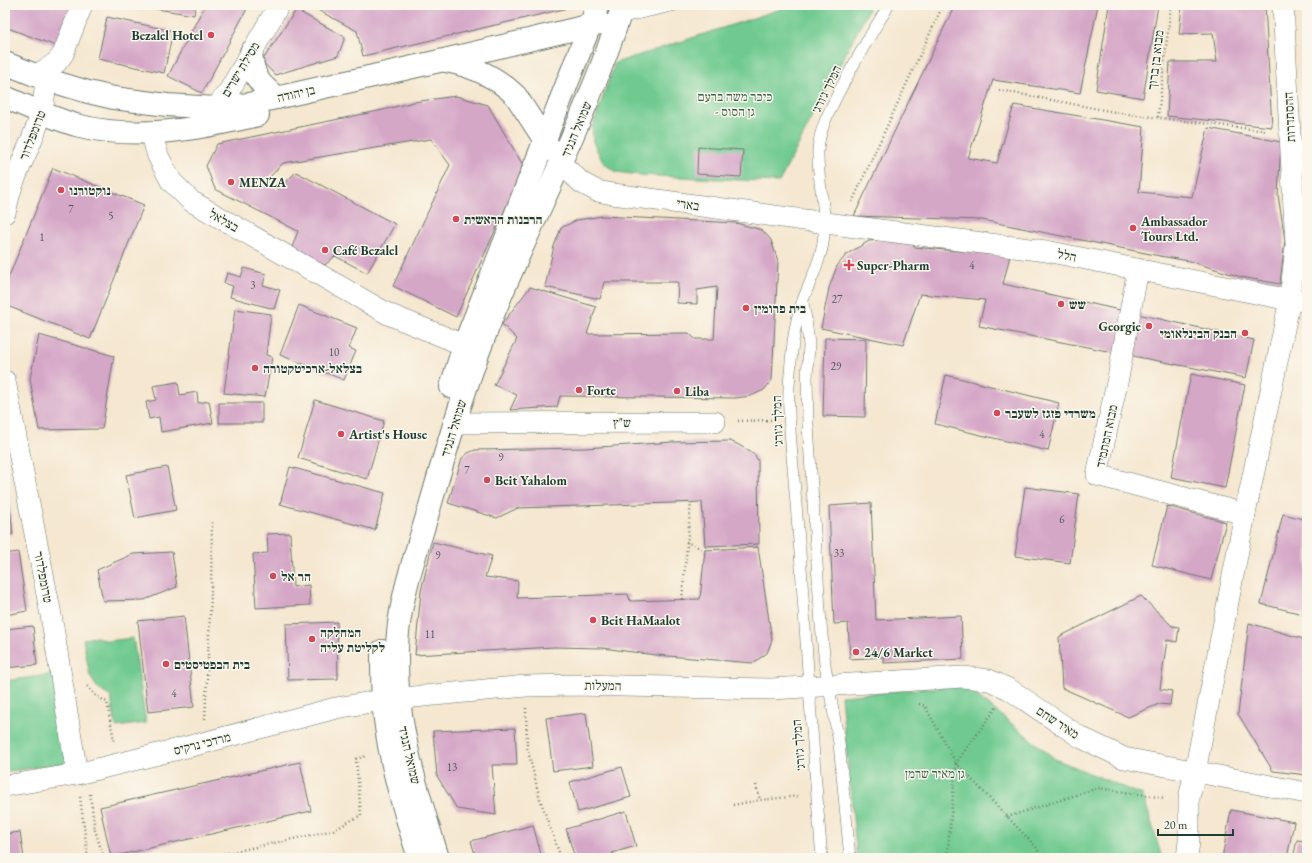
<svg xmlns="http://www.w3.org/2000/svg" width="1312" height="863" font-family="'EB Garamond','Frank Ruhl Libre',serif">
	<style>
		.green { fill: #70ca90; stroke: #488462 }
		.building { fill: #d5a7c7 }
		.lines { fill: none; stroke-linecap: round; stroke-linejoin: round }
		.lane-casing { stroke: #6a786b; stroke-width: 12 }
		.street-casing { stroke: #6a786b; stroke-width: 22 }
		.secondary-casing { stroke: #6a786b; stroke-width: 24 }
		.path { stroke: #6a786b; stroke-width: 2.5; stroke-dasharray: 1 3; stroke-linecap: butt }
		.lane { stroke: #fff; stroke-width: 11 }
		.street { stroke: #fff; stroke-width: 21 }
		.secondary { stroke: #fff; stroke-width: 22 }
		.poi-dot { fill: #d1495b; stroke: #fbf7ec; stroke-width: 1.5 }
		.labels { text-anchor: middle; stroke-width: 3; stroke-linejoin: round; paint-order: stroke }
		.number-label { font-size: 11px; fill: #4c5859 }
		.poi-label { font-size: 13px; font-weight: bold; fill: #1f3d34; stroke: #fbf7ec; text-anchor: start }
		.street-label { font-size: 13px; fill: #1f3d34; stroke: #fbf7ec }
		.park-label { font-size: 13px; fill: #33604b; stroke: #fbf7ec }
	</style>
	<rect width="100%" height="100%" fill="#fbf7ec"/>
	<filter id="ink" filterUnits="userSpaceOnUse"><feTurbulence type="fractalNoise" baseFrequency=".025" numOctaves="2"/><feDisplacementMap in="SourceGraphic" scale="8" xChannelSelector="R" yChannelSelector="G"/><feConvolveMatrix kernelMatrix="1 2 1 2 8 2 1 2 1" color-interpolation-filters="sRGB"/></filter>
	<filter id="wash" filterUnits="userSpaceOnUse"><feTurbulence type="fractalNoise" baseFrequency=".012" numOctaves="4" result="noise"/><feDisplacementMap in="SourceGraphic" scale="16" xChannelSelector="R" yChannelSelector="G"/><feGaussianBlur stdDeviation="0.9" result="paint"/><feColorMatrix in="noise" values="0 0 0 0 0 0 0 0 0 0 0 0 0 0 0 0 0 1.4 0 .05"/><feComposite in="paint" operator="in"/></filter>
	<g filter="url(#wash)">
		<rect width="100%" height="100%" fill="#f5e7d0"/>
		<g class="green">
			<polygon points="793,5 864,5 869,9 779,182 639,175 617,172 604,164 593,142 592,128 615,63"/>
			<polygon points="97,637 108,641 133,638 146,723 116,727 111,697 98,689 90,676 83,639"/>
			<polygon points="54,674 67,763 5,772 5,681"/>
			<polygon points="964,685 1055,759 1143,795 1162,858 857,858 841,696"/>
		</g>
		<g id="blocks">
			<g class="building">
				<polygon points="5,5 73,5 59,47 5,27"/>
				<polygon points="132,5 196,5 194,15"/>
				<polygon points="205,5 249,5 202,93 168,76"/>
				<polygon points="316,5 566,5 564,9 363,56 357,31 314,8"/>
				<polygon points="955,5 1098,5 1080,93 993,80 968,158 997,163 1014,105 1144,127 1139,192 1192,197 1208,128 1281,142 1278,195 1285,240 1280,284 1241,277 1189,261 1160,256 982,220 854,216"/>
				<polygon points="1109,5 1158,5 1143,98 1096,90"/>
				<polygon points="1182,5 1265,5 1272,127 1167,116 1170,62 1217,62 1213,33 1179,34"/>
				<polygon points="296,10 345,37 338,56 275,75 262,61"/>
				<polygon points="107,17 173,31 164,73 98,59"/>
				<polygon points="456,96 488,105 524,167 456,317 393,286 450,165 431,139 283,163 268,179 278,190 296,172 395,224 367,273 335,256 325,265 291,250 298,231 215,189 206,166 217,144 383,110 413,102"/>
				<polygon points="698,147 743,150 741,177 697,174"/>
				<polygon points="53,168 144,205 90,339 5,305 5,286"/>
				<polygon points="602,216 736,223 762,230 771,240 778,261 772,380 764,390 751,396 735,398 560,396 557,407 510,410 517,395 494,385 517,339 502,324 530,287 596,307 587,334 689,333 695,339 714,339 717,287 697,290 697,304 677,303 678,282 604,282 600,299 545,287 554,246 561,228 577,220"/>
				<polygon points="888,239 914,241 914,247 1010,256 1003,284 1254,340 1246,378 979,326 985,300 920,294 903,345 821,328 829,288 837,266 847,254 869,241"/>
				<polygon points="244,268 266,274 263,285 280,290 274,309 230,297 233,286 224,283 227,273 241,277"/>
				<polygon points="299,305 357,328 349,348 356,351 344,380 280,355"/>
				<polygon points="235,309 271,314 266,355 272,357 265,397 224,393"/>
				<polygon points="39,335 114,356 102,429 39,430 30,379"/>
				<polygon points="825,338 866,339 865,417 823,416"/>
				<polygon points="1191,374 1245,385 1225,488 1171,477"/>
				<polygon points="946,375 1059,403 1048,451 935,424"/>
				<polygon points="178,382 180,395 197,392 198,403 209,401 213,423 161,432 159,417 149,419 146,402 156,400 153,386"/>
				<polygon points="315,400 384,421 367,479 298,458"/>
				<rect x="219" y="403" width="43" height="20"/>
				<polygon points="730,441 739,445 755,455 758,461 759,544 705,546 702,502 518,508 497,518 448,503 462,458 468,453 475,450 585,448 673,442"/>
				<polygon points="167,467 176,510 135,518 126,475"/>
				<polygon points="290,467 385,493 375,530 280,504"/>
				<polygon points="5,474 6,474 13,534 5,535"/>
				<polygon points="1025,487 1079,494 1070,563 1015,556"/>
				<polygon points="871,503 876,620 961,616 963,659 884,663 884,657 850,659 848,623 834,624 829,506"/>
				<polygon points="1167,506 1226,522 1211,580 1152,565"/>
				<polygon points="1283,514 1307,520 1307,615 1261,604"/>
				<polygon points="290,533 293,587 309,585 310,605 256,608 253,554 268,553 267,534"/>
				<polygon points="433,542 492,556 485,577 518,581 517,598 628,594 630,601 700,599 705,550 758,547 772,640 767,653 753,663 656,655 602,648 554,647 415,655 421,591"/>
				<polygon points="18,552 27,611 5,615 5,554"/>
				<polygon points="172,552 177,587 144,600 103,601 97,570 133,554"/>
				<polygon points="1141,596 1172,626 1179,627 1177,642 1167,640 1160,689 1172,691 1170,705 1159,704 1128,717 1062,688 1059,637"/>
				<polygon points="184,616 194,707 148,712 138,621"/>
				<polygon points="337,622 338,679 288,680 286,624"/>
				<polygon points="1249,623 1307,640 1307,775 1273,771 1238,714"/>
				<polygon points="33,626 37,665 5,668 5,629"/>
				<polygon points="586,713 593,766 553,771 546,718"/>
				<polygon points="515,728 517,765 492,765 496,815 457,809 437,776 433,731"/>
				<polygon points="300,762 311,811 111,857 100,807"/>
				<polygon points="622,767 631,797 578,812 570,782"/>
				<polygon points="1231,810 1294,822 1287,858 1222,858"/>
				<polygon points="626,811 636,846 612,853 614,858 575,858 566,829"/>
				<polygon points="533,825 542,858 476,858 471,841"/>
				<polygon points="20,832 24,858 5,858 5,834"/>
				<polygon points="1297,840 1307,841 1307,858 1293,858"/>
			</g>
		</g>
	</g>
	<g filter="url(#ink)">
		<use href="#blocks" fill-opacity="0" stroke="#6a786b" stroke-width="1"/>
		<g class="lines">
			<defs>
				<g id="lane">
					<polyline points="619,18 676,5"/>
					<polyline points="803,303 806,319 809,345 807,378 808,425 821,625 825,665 839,743 850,858"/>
					<path d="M822,858c-9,-102 -15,-204 -22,-306 -3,-32 -5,-64 -8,-96 -2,-27 -5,-55 -2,-83 2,-24 4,-50 13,-73 7,-19 17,-37 20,-57 5,-31 -6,-61 -5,-92 1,-23 14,-45 24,-65 14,-26 28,-51 44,-76l2,-5"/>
				</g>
				<g id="street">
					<polyline points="37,75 56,63 63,54 82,5"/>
					<polyline points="206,117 216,108 229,91 279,5"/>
					<polyline points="151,132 158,156 171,181 191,201 388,314 464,345"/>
					<polyline points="561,164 582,183 597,191 613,194 856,227 1046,251 1290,300 1307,301"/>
					<path d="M5,213c2,-9 4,-18 7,-27 13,-35 35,-69 33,-107"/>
					<polyline points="1138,269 1118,378 1097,475 1245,514"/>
					<polyline points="5,381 51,615 77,774"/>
					<polyline points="454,423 715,422"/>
					<polyline points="5,786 77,774 203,743 336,708 383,700 526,686 574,685 772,689 963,677 989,680 1009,689 1080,737 1124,758 1307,793"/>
					<polyline points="1187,858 1189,841 1189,798 1195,772 1245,514 1290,300 1296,245 1283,5"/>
				</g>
				<g id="secondary">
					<path d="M251,52c2,24 7,31 26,46"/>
					<path d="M446,61c26,5 51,16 70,35l35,54"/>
					<polyline points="5,63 45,79 88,92 114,98 167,105 216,108 249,104 444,60 600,23"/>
					<path d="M5,97c23,10 47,21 71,28 60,16 123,4 182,-10"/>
					<polyline points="451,387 464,345 598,5"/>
					<path d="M382,651c0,17 0,33 1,49 4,54 20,107 36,158"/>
					<path d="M438,858c-16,-52 -33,-104 -39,-158 -2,-16 -2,-33 -2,-49 0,-47 20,-100 33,-145 18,-64 37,-127 62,-189 43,-105 97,-204 131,-312"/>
				</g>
			</defs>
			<use href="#lane" class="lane-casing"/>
			<use href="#street" class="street-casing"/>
			<use href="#secondary" class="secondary-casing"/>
			<g class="path">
				<polyline points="999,90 1120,113 1267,131"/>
				<polyline points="1158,117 1171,5"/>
				<polyline points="852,202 943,5"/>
				<polyline points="738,421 771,420"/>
				<polyline points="686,542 705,550"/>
				<polyline points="682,599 691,502"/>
				<polyline points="87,686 96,696 107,702 114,741"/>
				<polyline points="919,704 925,706 956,763 947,858"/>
				<polyline points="526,708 527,747 540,799 561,858"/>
				<polyline points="996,708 956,763 1037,848 1041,858"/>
				<polyline points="205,719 211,594 212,522"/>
				<polyline points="756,785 760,800"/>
				<polyline points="90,794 95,830 104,858"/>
				<polyline points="80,797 88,858"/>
				<polyline points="733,805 760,800 800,796"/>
				<polyline points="1007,817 1098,788 1165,798"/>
				<polyline points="200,858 228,853 334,830 361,815 356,759 366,756"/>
			</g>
			<use href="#lane" class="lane"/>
			<use href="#street" class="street"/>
			<use href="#secondary" class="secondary"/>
		</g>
	</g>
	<g class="poi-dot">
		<circle cx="211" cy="35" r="4"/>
		<circle cx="231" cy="182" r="4"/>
		<circle cx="61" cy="190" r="4"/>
		<circle cx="456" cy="219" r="4"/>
		<circle cx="1133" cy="228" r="4"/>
		<circle cx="325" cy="250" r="4"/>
		<path d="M847 259h4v4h4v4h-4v4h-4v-4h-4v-4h4z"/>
		<circle cx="1061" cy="304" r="4"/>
		<circle cx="746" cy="308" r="4"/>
		<circle cx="1149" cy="326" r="4"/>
		<circle cx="1245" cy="333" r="4"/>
		<circle cx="255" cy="368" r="4"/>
		<circle cx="579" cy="390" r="4"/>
		<circle cx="677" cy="391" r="4"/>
		<circle cx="997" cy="413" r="4"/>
		<circle cx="341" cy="434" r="4"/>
		<circle cx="487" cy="480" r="4"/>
		<circle cx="273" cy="576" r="4"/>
		<circle cx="593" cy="620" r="4"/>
		<circle cx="312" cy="639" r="4"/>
		<circle cx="856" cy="652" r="4"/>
		<circle cx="166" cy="664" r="4"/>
	</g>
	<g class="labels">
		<g class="number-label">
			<text x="71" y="213">7</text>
			<text x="111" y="219">5</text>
			<text x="42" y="241">1</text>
			<text x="972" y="269">4</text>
			<text x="253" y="289">3</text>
			<text x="837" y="303">27</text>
			<text x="334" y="356">10</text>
			<text x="836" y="370">29</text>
			<text x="1042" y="438">4</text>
			<text x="501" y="461">9</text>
			<text x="467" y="474">7</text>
			<text x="1062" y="523">6</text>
			<text x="839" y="557">33</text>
			<text x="438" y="559">9</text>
			<text x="430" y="638">11</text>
			<text x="174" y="697">4</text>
			<text x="452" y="771">13</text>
		</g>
		<g class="poi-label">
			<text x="203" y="40" text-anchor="end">Bezalel Hotel</text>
			<text x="239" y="187">MENZA</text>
			<text x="69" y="195">נוקטורנו</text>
			<text x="464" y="224">הרבנות הראשית</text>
			<text x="1141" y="226">Ambassador<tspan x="1141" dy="15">Tours Ltd.</tspan></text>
			<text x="333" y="255">Café Bezalel</text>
			<text x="857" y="270">Super-Pharm</text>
			<text x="1069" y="309">שש</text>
			<text x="754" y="313">בית פרומין</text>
			<text x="1141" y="331" text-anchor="end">Georgie</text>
			<text x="1237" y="338" text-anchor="end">הבנק הבינלאומי</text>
			<text x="263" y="373">בצלאל-ארכיטקטורה</text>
			<text x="587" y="395">Forte</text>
			<text x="685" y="396">Liba</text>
			<text x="1005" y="418">משרדי פזגז לשעבר</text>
			<text x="349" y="439">Artist's House</text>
			<text x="495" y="485">Beit Yahalom</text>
			<text x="281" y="581">הר אל</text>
			<text x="601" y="625">Beit HaMaalot</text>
			<text x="320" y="637">המחלקה<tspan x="320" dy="15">לקליטת עליה</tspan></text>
			<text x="864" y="657">24/6 Market</text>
			<text x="174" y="669">בית הבפטיסטים</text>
		</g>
		<g class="street-label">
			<text transform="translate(1155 60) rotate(-83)" y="5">מבוא בן ברוך</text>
			<text transform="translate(240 69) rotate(-59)" y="5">מסילת ישרים</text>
			<text transform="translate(826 89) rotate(-64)" y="5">המלך ג׳ורג׳</text>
			<text transform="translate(296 93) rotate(-13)" y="5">בן יהודה</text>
			<text transform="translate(1289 117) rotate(-93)" y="5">ההסתדרות</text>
			<text transform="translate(576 129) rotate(-67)" y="5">שמואל הנגיד</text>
			<text transform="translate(32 135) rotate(-69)" y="5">טרומפלדור</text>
			<text transform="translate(688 204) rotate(8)" y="5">בארי</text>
			<text transform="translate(224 220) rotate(30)" y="5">בצלאל</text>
			<text transform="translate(1067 255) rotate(11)" y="5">הלל</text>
			<text transform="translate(777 421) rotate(-92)" y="5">המלך ג׳ורג׳</text>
			<text x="622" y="427">ש"ץ</text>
			<text transform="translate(453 428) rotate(-73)" y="5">שמואל הנגיד</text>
			<text transform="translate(1106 436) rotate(-78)" y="5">מבוא המתמיד</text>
			<text transform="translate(44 577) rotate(79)" y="5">טרומפלדור</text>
			<text transform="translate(603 685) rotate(1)" y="5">המעלות</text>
			<text transform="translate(1058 722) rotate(33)" y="5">מאיר שחם</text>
			<text transform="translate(202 743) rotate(-14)" y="5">מרדכי נרקיס</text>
			<text transform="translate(798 745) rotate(-95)" y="5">המלך ג׳ורג׳</text>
			<text transform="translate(410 755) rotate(77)" y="5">שמואל הנגיד</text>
		</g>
		<g class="park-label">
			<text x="735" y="101">כיכר משה ברעם<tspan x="735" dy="15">- גן הסוס</tspan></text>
			<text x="935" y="778">גן מאיר שרמן</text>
		</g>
	</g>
	<rect width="1312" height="863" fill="none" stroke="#fbf7ec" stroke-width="20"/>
	<path d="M1158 829v6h75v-6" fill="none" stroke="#1f3d34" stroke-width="2"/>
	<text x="1164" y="829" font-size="12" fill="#1f3d34" stroke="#fbf7ec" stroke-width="3" paint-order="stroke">20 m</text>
</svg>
